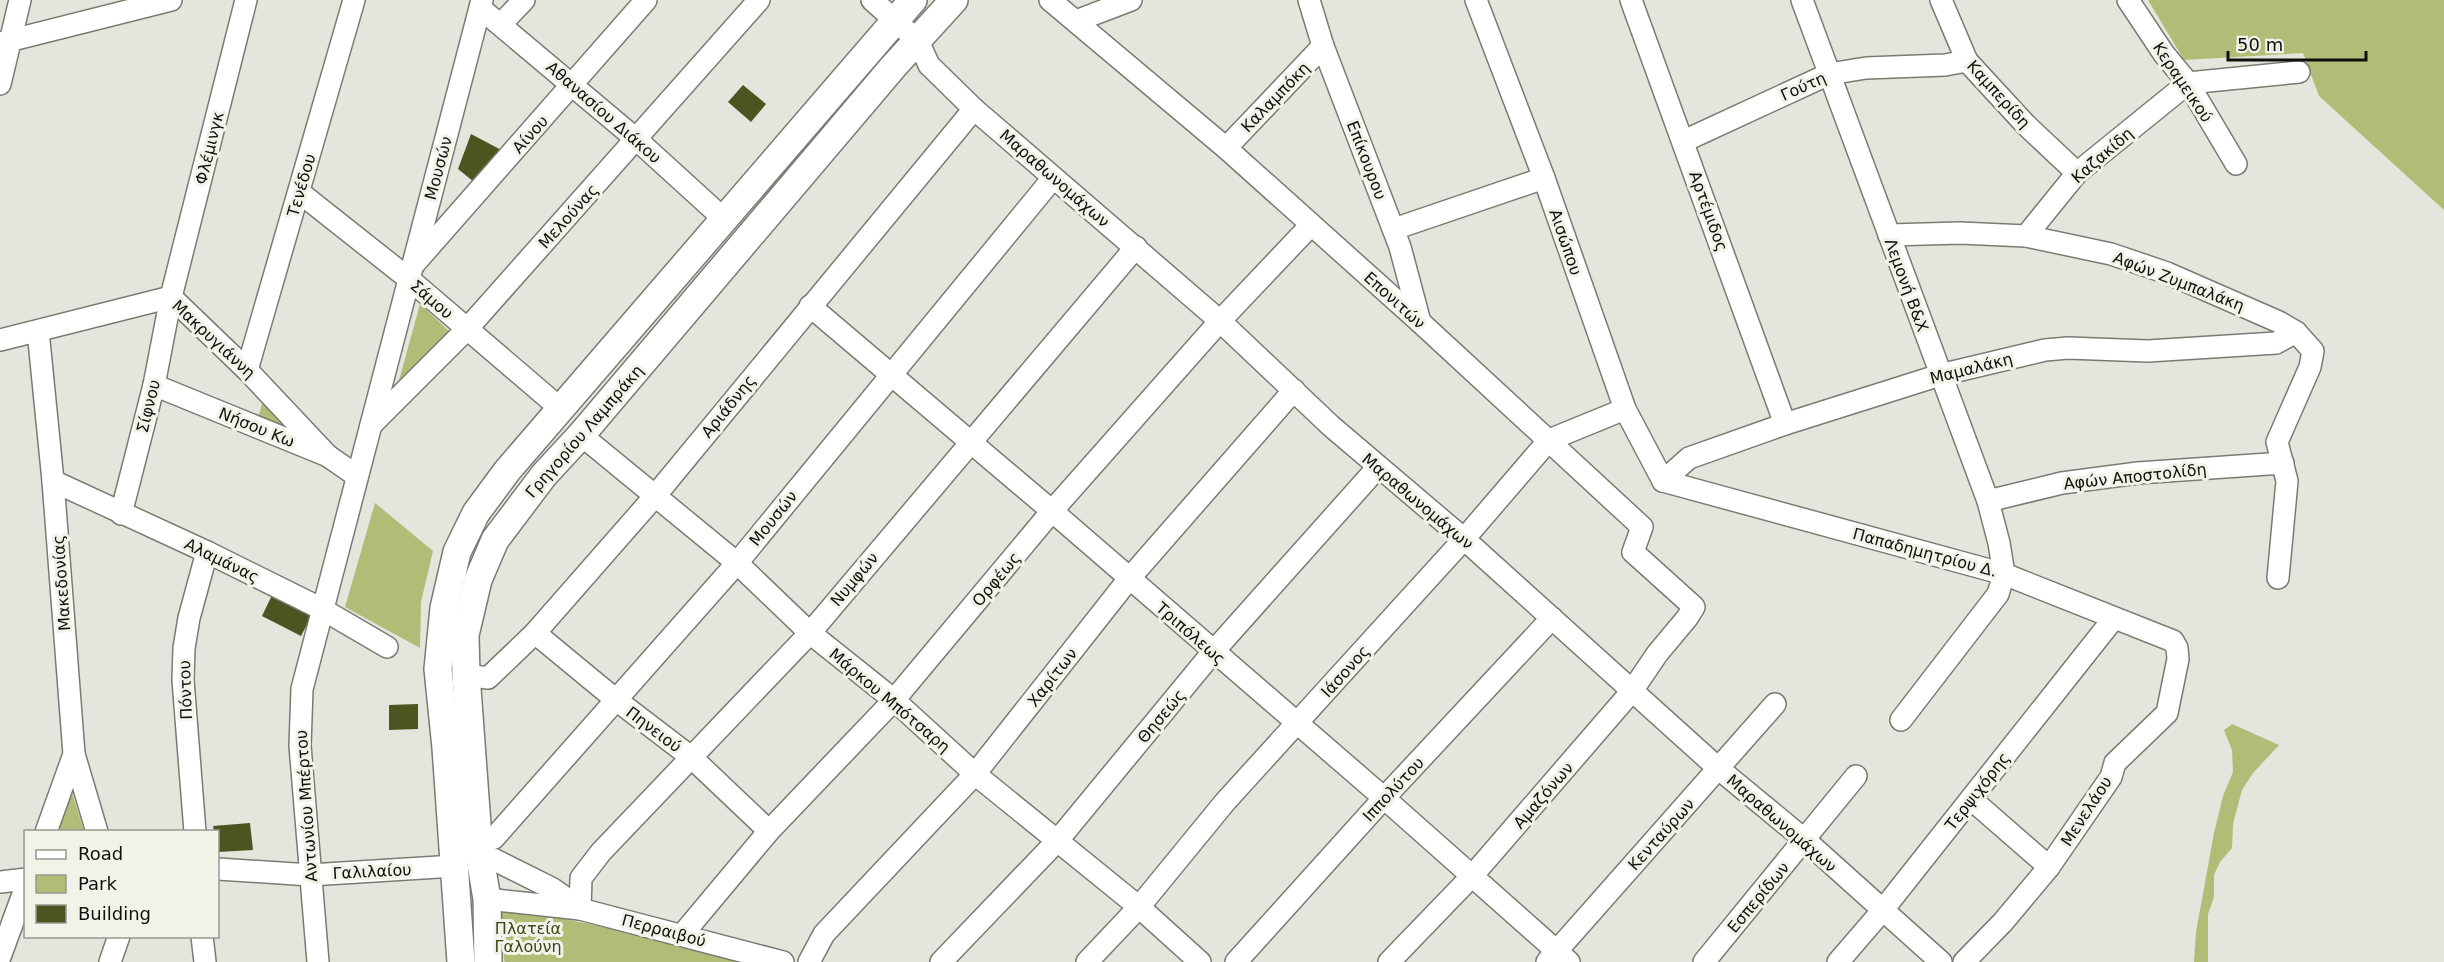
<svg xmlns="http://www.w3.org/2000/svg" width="2444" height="962" font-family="'DejaVu Sans',sans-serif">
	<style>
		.green { fill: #b2bc76 }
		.building { fill: #4e541f }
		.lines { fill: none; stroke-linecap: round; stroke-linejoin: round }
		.minor-casing { stroke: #7a7b73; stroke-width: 24 }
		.major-casing { stroke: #7a7b73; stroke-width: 30 }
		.minor { stroke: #fff; stroke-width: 21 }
		.major { stroke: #fff; stroke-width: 27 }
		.labels { text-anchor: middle; stroke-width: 6; stroke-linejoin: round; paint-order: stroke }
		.street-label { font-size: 16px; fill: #10110e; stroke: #f1f3e9 }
		.park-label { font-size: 16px; fill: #3f441a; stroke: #f1f3e9 }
	</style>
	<rect width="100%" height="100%" fill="#e4e5dc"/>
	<g class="green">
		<polygon points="2148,0 2444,0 2444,210 2319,96 2303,53 2184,60"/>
		<polygon points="420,304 452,334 395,395"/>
		<polygon points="263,400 303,442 257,422"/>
		<polygon points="375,503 433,551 421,602 420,648 345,607"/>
		<polygon points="2232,724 2279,745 2253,773 2242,790 2233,824 2232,848 2220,862 2214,875 2214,897 2208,914 2208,962 2194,962 2196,932 2214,833 2223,796 2233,772 2232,750 2224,730"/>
		<polygon points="70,786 84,831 52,831"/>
		<polygon points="501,906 628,932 739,962 506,962 504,961"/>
	</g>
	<g class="building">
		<polygon points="743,85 766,104 751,122 728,102"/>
		<polygon points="471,134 507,153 479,186 458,169"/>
		<polygon points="274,591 314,611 301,636 262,616"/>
		<polygon points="418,704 418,729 389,730 389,705"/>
		<polygon points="250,823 253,850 218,852 218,832 214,832 213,826"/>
	</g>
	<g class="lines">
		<defs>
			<g id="minor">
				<polyline points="872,0 918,41 929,65 974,109 1220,321 1331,426 1464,539 1719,769 1805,840 1941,962"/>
				<polyline points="1050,0 1226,148 1420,322 1642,527 1633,552 1694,607 1687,618 1657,654 1632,691 1473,875 1389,962"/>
				<polyline points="1309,0 1323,46 1400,247 1420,322"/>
				<polyline points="1476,0 1544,178 1625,409 1663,481"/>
				<polyline points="1631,0 1785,424"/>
				<polyline points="1802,0 1988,501 1999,543 2004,574 1998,594 1901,720"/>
				<polyline points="1941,0 1967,61 2026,125 2077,173"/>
				<polyline points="2128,0 2164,54 2188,83 2236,164"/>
				<polyline points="480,8 636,139 725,220"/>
				<polyline points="1076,21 1131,0"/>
				<polyline points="501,24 524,0"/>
				<polyline points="0,43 171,0"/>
				<polyline points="0,84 20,0"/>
				<polyline points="1684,141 1829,74 1866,68 1945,65 1967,61"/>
				<polyline points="1226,148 1323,46"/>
				<polyline points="299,192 409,279 561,409"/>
				<polyline points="1394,229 1544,178"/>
				<polyline points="1889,235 1960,233 2026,236 2111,254 2167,273 2279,322 2296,332 2313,351 2310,367 2277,442 2287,481 2278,578"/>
				<polyline points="2026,236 2077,173 2188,83 2299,72"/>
				<polyline points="415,263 646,0"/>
				<polyline points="171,297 247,370 328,456"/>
				<polyline points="810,306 1052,511 1384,798 1569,962"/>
				<polyline points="38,331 53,481 74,754 46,832"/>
				<polyline points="0,340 171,297"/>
				<polyline points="247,370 354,0"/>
				<polyline points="154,385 328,456 357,476"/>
				<polyline points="371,425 467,329 759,0"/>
				<polyline points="581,435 737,563 810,633 894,700 975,774 1139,907 1200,962"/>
				<polyline points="53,481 207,552 322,609 387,647"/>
				<polyline points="1663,481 2004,574 2173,641 2177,648 2178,659 2167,713 2115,763 2111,777 2049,867 2003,922 1964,962"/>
				<polyline points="1663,481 1689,458 1785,424 1940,375 2045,350 2068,348 2148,351 2276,343 2296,332"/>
				<polyline points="1988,501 2062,483 2138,473 2283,463"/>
				<polyline points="121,514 154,385 171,297 246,0"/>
				<polyline points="535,633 615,699 691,757 769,831"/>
				<polyline points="466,675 488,678 535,633 655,496 974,109"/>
				<polyline points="74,754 97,832"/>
				<polyline points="1971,799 2049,867"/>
				<polyline points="195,832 183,680 184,648 189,618 207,552"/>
				<polyline points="478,837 494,838 737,563 1053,178"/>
				<polyline points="479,852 553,889 580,908"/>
				<polyline points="218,869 310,875 455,866"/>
				<polyline points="0,882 26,879"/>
				<polyline points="487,899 580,909 783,962"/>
				<polyline points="580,909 581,878 601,852 810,633 1136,247"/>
				<polyline points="682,935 769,831 894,700 1052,511 1220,321 1311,225"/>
				<polyline points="202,936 205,962"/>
				<polyline points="0,957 26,886"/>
				<polyline points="110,962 119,936"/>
				<polyline points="318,962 300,746 302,689 482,0"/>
				<polyline points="809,962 824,934 975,774 1128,580 1294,390"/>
				<polyline points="941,962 1058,840 1213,652 1378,467"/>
				<polyline points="1087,962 1139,907 1225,802 1464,539 1549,440 1625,409"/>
				<polyline points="1236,962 1384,798 1552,618"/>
				<polyline points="1547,962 1775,704"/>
				<polyline points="1704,962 1856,776"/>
				<polyline points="1838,962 1882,911 2114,618"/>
			</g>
			<g id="major">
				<polyline points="461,962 446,748 438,669 444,608 457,552 476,513 507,471 913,0"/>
				<polyline points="488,962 487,899 479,852 466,675 465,635 478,580 495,540 544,475 581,435 893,67 954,0"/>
			</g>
		</defs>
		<use href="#minor" class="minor-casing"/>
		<use href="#major" class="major-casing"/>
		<use href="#minor" class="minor"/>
		<use href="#major" class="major"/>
	</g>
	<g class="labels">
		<g class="street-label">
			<text transform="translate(2183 82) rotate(56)" y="6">Κεραμεικού</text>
			<text transform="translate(1803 86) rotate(-24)" y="6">Γούτη</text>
			<text transform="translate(1999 94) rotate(48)" y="6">Καμπερίδη</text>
			<text transform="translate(1275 97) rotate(-46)" y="6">Καλαμπόκη</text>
			<text transform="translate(604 112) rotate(41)" y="6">Αθανασίου Διάκου</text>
			<text transform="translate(530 134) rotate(-48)" y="6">Αίνου</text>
			<text transform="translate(209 148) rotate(-76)" y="6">Φλέμινγκ</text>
			<text transform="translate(2102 155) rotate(-41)" y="6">Καζακίδη</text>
			<text transform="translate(1367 160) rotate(69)" y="6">Επίκουρου</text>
			<text transform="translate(438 168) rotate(-75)" y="6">Μουσών</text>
			<text transform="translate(1055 178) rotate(41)" y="6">Μαραθωνομάχων</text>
			<text transform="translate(301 185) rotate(-74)" y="6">Τενέδου</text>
			<text transform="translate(1709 211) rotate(70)" y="6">Αρτέμιδος</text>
			<text transform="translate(568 216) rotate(-48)" y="6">Μελούνας</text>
			<text transform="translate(1566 242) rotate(71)" y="6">Αισώπου</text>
			<text transform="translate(2179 281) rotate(21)" y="6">Αφών Ζυμπαλάκη</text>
			<text transform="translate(1907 285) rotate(70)" y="6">Λεμονή Β&amp;Χ</text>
			<text transform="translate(432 299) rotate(41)" y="6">Σάμου</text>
			<text transform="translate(1395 300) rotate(42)" y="6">Επονιτών</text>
			<text transform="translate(214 339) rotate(43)" y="6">Μακρυγιάννη</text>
			<text transform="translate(1971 368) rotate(-14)" y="6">Μαμαλάκη</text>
			<text transform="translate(148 406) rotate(-76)" y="6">Σίφνου</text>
			<text transform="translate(728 406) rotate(-51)" y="6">Αριάδνης</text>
			<text transform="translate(257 427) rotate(22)" y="6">Νήσου Κω</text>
			<text transform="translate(584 431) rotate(-49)" y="6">Γρηγορίου Λαμπράκη</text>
			<text transform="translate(2135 476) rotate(-6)" y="6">Αφών Αποστολίδη</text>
			<text transform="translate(1418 501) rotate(40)" y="6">Μαραθωνομάχων</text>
			<text transform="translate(773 518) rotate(-51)" y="6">Μουσών</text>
			<text transform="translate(1925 552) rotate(15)" y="6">Παπαδημητρίου Δ.</text>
			<text transform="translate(222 560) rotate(26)" y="6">Αλαμάνας</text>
			<text transform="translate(854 579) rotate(-50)" y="6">Νυμφών</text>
			<text transform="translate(996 579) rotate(-50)" y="6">Ορφέως</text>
			<text transform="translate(61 583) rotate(-94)" y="6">Μακεδονίας</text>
			<text transform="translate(1191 633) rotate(41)" y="6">Τριπόλεως</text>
			<text transform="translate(1345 671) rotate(-48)" y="6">Ιάσονος</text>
			<text transform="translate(1052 677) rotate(-52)" y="6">Χαρίτων</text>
			<text transform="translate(185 690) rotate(-92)" y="6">Πόντου</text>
			<text transform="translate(890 700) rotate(40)" y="6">Μάρκου Μπότσαρη</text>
			<text transform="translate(1161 716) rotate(-50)" y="6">Θησεώς</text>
			<text transform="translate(654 729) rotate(37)" y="6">Πηνειού</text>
			<text transform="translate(1393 789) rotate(-47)" y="6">Ιππολύτου</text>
			<text transform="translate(1977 791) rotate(-52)" y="6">Τερψιχόρης</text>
			<text transform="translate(1543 795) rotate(-49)" y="6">Αμαζόνων</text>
			<text transform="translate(306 806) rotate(-94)" y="6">Αντωνίου Μπέρτου</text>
			<text transform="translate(2086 811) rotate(-57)" y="6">Μενελάου</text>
			<text transform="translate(1782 823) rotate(41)" y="6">Μαραθωνομάχων</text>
			<text transform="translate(1661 834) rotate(-48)" y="6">Κενταύρων</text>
			<text transform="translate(372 871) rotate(-3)" y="6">Γαλιλαίου</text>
			<text transform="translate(1758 897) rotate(-50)" y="6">Εσπερίδων</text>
			<text transform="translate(664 930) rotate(15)" y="6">Περραιβού</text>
		</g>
		<g class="park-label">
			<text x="528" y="934">Πλατεία<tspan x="528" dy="18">Γαλούνη</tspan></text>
		</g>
	</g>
	<rect x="24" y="830" width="195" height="108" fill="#f1f3e9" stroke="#979991" stroke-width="1.5"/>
	<rect x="36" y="850" width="30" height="9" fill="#ffffff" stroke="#979991" stroke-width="1.5"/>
	<text x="78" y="860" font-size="18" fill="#10110e">Road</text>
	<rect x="36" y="875" width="30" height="18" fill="#b2bc76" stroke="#979991" stroke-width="1.5"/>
	<text x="78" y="890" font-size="18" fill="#10110e">Park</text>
	<rect x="36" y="905" width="30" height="18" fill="#4e541f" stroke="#979991" stroke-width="1.5"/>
	<text x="78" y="920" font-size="18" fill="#10110e">Building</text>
	<path d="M2228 51v9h138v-9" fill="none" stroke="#10110e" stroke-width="3"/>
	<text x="2237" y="51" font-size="18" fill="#10110e" stroke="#f1f3e9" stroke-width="4.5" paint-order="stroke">50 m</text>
</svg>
